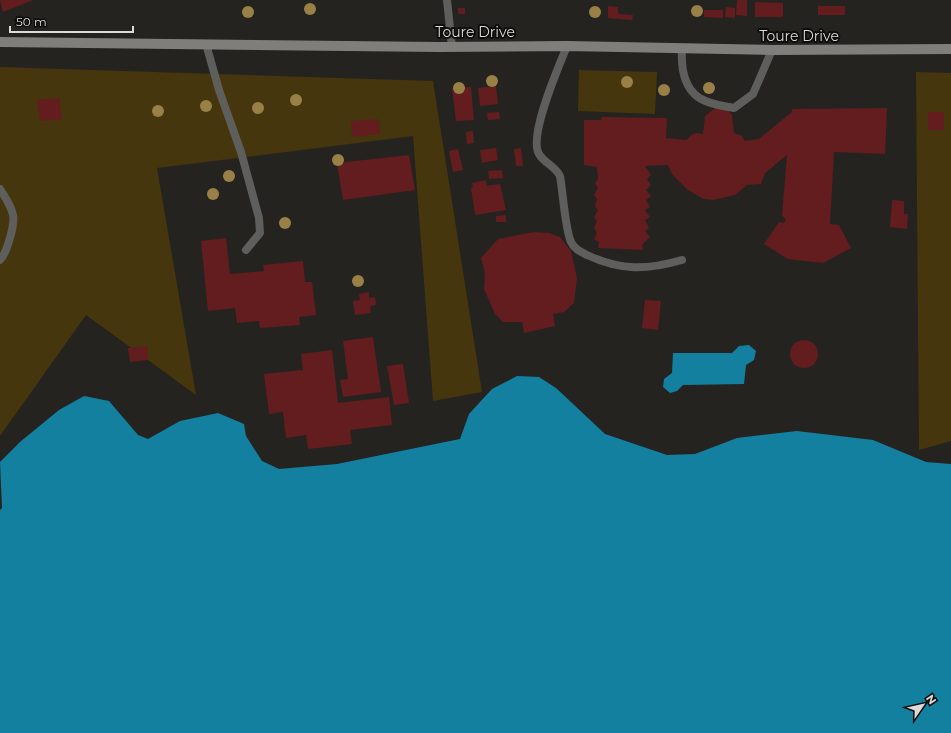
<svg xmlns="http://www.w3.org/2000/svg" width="951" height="733" font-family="Montserrat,sans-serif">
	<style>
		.green { fill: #45360d }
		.water { fill: #1380a0 }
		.building { fill: #631d1e }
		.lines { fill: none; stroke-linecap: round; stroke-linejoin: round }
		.lane { stroke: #5e5e5c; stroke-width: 8 }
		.secondary { stroke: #7f7e7b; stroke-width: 10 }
		.tree { fill: #988046 }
		.labels { text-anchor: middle; stroke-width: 4; stroke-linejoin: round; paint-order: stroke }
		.street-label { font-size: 14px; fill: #dcdbd9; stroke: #0d0d0b }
	</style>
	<rect width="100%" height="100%" fill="#252320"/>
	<g class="green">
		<polygon points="0,67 433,81 482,392 433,401 413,136 157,168 196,395 86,315 0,436"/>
		<polygon points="579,70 657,72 655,114 578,111"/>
		<polygon points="916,72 951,73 951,441 919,450"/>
	</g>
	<g class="water">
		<polygon points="749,345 756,351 754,360 746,365 744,384 683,385 677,391 670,393 663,387 664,379 672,373 673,353 732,353 739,346"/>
		<polygon points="517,376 539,377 556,388 605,434 667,455 695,454 737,438 797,431 873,440 926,462 951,464 951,733 0,733 0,510 2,508 0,462 20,442 59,410 84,396 109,401 138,435 148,439 180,421 218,413 244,424 246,436 262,461 279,469 337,464 460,439 469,414 492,389"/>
	</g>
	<g class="building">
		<polygon points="0,0 33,0 3,12"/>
		<polygon points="737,0 747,0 747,16 736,15"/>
		<polygon points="755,2 783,3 783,17 755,17"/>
		<polygon points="608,6 618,7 618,14 633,15 632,20 608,18"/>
		<rect x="818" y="6" width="27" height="9"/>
		<polygon points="726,7 735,8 735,18 725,17"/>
		<rect x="458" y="8" width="7" height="6"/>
		<polygon points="704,10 723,10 723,18 704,17"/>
		<polygon points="496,86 498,104 480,106 478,88"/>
		<polygon points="471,87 474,120 456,121 452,88"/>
		<polygon points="59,98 62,119 40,121 37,100"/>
		<polygon points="715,108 728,110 732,115 734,133 742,136 745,141 759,139 792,112 792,109 887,108 885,154 834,152 830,224 839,225 851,248 823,263 788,259 764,244 779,222 784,223 786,219 782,216 787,155 765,173 761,184 747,185 735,195 713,200 704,199 688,190 672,174 668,165 645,166 651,175 647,179 651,185 646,190 651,196 646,200 650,207 645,210 650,217 645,220 649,228 645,231 650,237 642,245 643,250 598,248 599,242 594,239 597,233 594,228 597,221 594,217 598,210 595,206 597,199 594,195 598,188 595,183 598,179 597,167 584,165 584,120 601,120 602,117 667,118 666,138 686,140 693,134 697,133 703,134 705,116"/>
		<polygon points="499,112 500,119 488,120 487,113"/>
		<rect x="928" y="112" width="16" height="18"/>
		<polygon points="378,119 380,134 352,137 351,121"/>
		<polygon points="473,131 474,143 467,144 466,132"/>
		<polygon points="496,148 498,160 482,163 480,150"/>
		<polygon points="521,148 523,166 516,166 514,149"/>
		<polygon points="458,149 463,170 453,172 449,151"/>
		<polygon points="409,155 415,190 343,200 337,163"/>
		<polygon points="502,170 503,178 489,179 488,171"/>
		<polygon points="486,180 487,186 500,184 506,210 475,215 471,188 473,187 472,183"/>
		<polygon points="892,200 904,201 904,214 908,214 907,229 890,227"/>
		<polygon points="506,215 506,222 496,222 496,216"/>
		<polygon points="534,232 549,233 560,237 571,251 577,278 574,303 564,312 553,314 555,326 524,333 522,322 503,322 495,314 484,289 485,273 481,258 498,239"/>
		<polygon points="226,238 230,274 264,271 263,265 303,261 305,282 312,282 316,315 299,317 300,325 260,328 259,321 237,323 235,308 208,311 201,241"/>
		<polygon points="369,292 369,298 375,297 376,305 370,306 371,313 355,315 353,301 360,300 359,294"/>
		<polygon points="645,300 661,301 658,330 642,328"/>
		<polygon points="373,337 381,392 343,397 340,380 348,379 343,341"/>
		<circle cx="804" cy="354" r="14"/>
		<polygon points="147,346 148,360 130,362 128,348"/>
		<polygon points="332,350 338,403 389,397 392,425 350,430 352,444 308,449 306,435 286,438 283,412 269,414 264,374 303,370 301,354"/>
		<polygon points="403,364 409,403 394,405 387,366"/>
	</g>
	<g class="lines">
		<g class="lane">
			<polyline points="447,0 452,47"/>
			<polyline points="206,44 219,90 241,152 259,218 260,233 246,250"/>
			<path d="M567,46c-8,20 -39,90 -28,108 5,9 16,12 21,22 3,16 5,53 11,66 3,7 10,10 16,13 34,16 60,15 95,5"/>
			<path d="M682,48c-1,17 1,38 16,49 9,7 26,9 36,11l19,-14 19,-44"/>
			<path d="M0,189c5,8 11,16 13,26 2,9 -6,38 -13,45"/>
		</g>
		<polyline class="secondary" points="0,42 439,47 567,46 772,50 951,49"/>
	</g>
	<g class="tree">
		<circle cx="310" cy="9" r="6"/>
		<circle cx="697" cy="11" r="6"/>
		<circle cx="248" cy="12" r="6"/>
		<circle cx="595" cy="12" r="6"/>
		<circle cx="492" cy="81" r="6"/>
		<circle cx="627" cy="82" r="6"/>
		<circle cx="459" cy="88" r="6"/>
		<circle cx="709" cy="88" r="6"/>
		<circle cx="664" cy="90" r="6"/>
		<circle cx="296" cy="100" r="6"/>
		<circle cx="206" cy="106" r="6"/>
		<circle cx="258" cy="108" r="6"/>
		<circle cx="158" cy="111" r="6"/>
		<circle cx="338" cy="160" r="6"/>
		<circle cx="229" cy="176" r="6"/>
		<circle cx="213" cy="194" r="6"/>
		<circle cx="285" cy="223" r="6"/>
		<circle cx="358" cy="281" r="6"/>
	</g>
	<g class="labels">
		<g class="street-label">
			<text x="475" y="37">Toure Drive</text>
			<text x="799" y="41">Toure Drive</text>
		</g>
	</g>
	<g transform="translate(923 705) rotate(56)" stroke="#0d0d0b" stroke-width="3" paint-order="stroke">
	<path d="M0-3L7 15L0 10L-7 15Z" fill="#dcdbd9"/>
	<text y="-6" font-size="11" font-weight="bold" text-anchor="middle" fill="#dcdbd9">N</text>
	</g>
	<path d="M10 26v6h123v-6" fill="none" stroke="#dcdbd9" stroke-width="2"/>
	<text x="16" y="26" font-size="12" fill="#dcdbd9" stroke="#0d0d0b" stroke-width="3" paint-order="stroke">50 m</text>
</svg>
